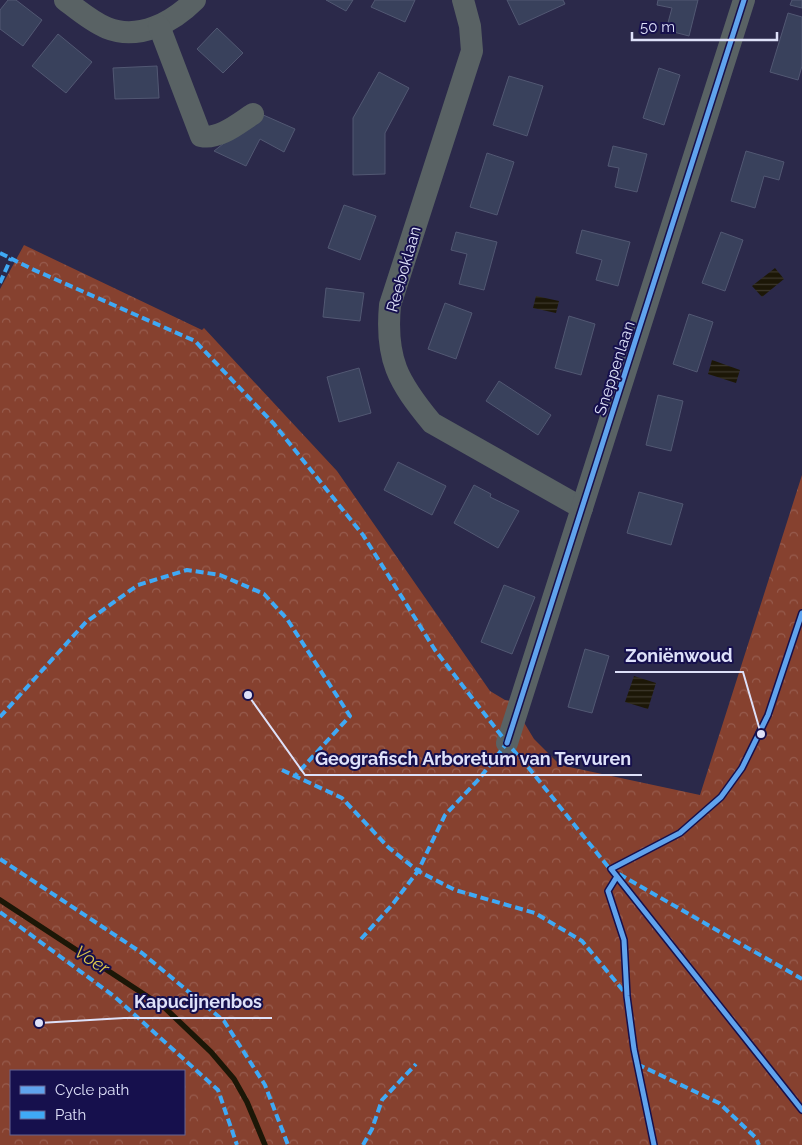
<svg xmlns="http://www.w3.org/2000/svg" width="802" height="1145" font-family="Raleway,sans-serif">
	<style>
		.forest { fill: url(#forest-crowns); fill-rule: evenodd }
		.water { fill: url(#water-rules) }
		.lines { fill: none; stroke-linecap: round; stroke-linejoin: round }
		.stream { stroke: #1c1707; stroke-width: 5.5 }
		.building { fill: #39415c; stroke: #525873 }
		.minor { stroke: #596264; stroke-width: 22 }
		.quiet { stroke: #3fa9f5; stroke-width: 4; stroke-dasharray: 8 4; stroke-linecap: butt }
		.cycleway-casing { stroke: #16104d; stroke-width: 8 }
		.cycleway { stroke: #60a3ed; stroke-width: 5 }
		.labels { text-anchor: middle; stroke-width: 4; stroke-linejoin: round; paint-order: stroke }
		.street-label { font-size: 16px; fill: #dee1f9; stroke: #16104d }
		.water-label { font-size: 18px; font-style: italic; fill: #dec74a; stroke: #16104d }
		.leader { fill: none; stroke: #dee1f9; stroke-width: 2 }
		.callout-dot { fill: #dee1f9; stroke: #16104d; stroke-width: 2 }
		.callout-label { font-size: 18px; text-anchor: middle; font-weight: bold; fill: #dee1f9; stroke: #16104d; stroke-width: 4; stroke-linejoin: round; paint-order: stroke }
	</style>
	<defs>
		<pattern id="forest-crowns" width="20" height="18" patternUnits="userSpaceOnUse" patternTransform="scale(1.25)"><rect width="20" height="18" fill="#86412f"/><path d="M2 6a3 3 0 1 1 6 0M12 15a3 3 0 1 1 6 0" fill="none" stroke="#975c4e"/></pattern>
		<pattern id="water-rules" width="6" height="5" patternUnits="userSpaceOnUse" patternTransform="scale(1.25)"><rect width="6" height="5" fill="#1c1707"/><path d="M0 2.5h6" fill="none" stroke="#3d382c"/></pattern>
	</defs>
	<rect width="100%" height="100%" fill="#2b294a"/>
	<path class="forest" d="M24,245l178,85 2,-2 133,143 153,220 15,9 6,1 23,38 26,26 140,30 102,-320v670h-802v-856zM11,1071h173v63h-173z"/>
	<g class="water">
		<polygon points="775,268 784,279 762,297 752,286"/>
		<polygon points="536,296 559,301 556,313 533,308"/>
		<polygon points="712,360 740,370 736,383 708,374"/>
		<polygon points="634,676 656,683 648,709 625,702"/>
	</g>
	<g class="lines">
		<polyline class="stream" points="0,900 165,1008 211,1052 234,1079 247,1102 265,1145"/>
	</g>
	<g class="building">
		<polygon points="8,0 16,0 42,20 23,46 0,29 0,10"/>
		<polygon points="326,0 353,0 346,11"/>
		<polygon points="375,0 415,0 405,22 371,7"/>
		<polygon points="507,0 563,0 565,4 519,25"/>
		<polygon points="658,0 698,0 689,36 666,30 672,8 657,5"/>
		<polygon points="792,0 802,0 802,8 790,5"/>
		<polygon points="788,13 802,17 802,66 798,80 770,72"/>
		<polygon points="217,28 243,53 223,73 197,49"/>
		<polygon points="58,34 92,62 66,93 32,66"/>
		<polygon points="157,66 159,98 115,99 113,68"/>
		<polygon points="659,68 680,75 664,125 643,118"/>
		<polygon points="379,72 409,88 385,133 385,174 353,175 353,118"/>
		<polygon points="509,76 543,86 527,136 493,125"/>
		<polygon points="261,114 295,129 284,152 260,139 246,166 214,151"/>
		<polygon points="613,146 647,154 637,192 615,187 619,168 608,166"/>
		<polygon points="746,151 784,162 779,180 764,176 755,208 731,201"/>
		<polygon points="487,153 514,162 497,215 470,207"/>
		<polygon points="344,205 376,216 360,260 328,248"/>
		<polygon points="582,230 630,242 618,286 596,280 602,260 576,253"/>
		<polygon points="456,232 497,242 484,290 459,284 467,254 451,250"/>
		<polygon points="721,232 743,240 725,291 702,283"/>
		<polygon points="326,288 364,293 360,321 323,317"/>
		<polygon points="445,303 472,313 456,359 428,349"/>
		<polygon points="689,314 713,322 697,372 673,364"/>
		<polygon points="569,316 595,324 581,375 555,368"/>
		<polygon points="359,368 371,413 339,422 327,377"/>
		<polygon points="499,381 551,415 538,435 486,401"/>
		<polygon points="658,395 683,401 671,451 646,445"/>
		<polygon points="398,462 446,486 432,515 384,490"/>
		<polygon points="474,485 491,494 490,497 519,511 498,548 454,523"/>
		<polygon points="639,492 683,504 671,545 627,533"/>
		<polygon points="504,585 535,597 512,654 481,642"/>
		<polygon points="585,649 609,656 592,713 568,707"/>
	</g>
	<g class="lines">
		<g class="minor">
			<path d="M65,0c13,10 27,22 42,28 32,13 66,-6 88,-28"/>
			<path d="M463,0l7,26 2,25 -82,254c-5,54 8,77 42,118l150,85"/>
			<path d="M159,26l42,110c18,4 38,-13 52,-22"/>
			<polyline points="507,743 744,0"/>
		</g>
		<g class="quiet">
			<polyline points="0,253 32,269 195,341 274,424 363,535 435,650 507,743 528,767 613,873"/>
			<polyline points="0,283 11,258"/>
			<polyline points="0,717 86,622 138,585 187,570 220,575 264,594 287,619 350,716 295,776"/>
			<polyline points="282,770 342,798 388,847 418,871 455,890 535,913 582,941 626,994"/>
			<polyline points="0,859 142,953 224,1021 265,1085 288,1145"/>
			<polyline points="619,874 802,979"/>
			<polyline points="0,912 115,997 218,1090 237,1145"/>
			<polyline points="361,939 392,905 418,871 445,815 479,779 507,743"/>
			<polyline points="637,1064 719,1103 756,1138 759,1145"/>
			<polyline points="363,1145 372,1129 382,1100 416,1064"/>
		</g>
		<defs>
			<g id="cycleway">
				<polyline points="802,613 768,715 742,768 721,797 680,833 611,869 802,1110"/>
				<polyline points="507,743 744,0"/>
				<polyline points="616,878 608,891 624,940 627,996 634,1049 654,1145"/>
			</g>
		</defs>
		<use href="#cycleway" class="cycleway-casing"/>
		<use href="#cycleway" class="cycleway"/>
	</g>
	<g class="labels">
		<g class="street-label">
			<text transform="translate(403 269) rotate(-74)" y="6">Reeboklaan</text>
			<text transform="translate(614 368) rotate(-72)" y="6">Sneppenlaan</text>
		</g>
		<g class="water-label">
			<text transform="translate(92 960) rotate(33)" y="6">Voer</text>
		</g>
	</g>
	<path class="leader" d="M761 734L743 672H615M248 695L305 775H642M39 1023L124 1018H272"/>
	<g class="callout-dot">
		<circle cx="761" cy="734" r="5"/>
		<circle cx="248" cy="695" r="5"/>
		<circle cx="39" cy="1023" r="5"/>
	</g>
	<g class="callout-label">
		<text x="679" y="662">Zoniënwoud</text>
		<text x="473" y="765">Geografisch Arboretum van Tervuren</text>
		<text x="198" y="1008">Kapucijnenbos</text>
	</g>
	<rect x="10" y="1070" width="175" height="65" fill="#16104d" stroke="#666492"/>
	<rect x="20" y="1086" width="25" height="8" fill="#60a3ed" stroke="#666492"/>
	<text x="55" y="1095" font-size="15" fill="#dee1f9">Cycle path</text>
	<rect x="20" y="1111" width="25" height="8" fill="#3fa9f5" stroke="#666492"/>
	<text x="55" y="1120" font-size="15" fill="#dee1f9">Path</text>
	<path d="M632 32v8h145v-8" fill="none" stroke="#dee1f9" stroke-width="2.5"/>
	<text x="640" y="32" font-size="15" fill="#dee1f9" stroke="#16104d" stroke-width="4" paint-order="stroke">50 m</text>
</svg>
